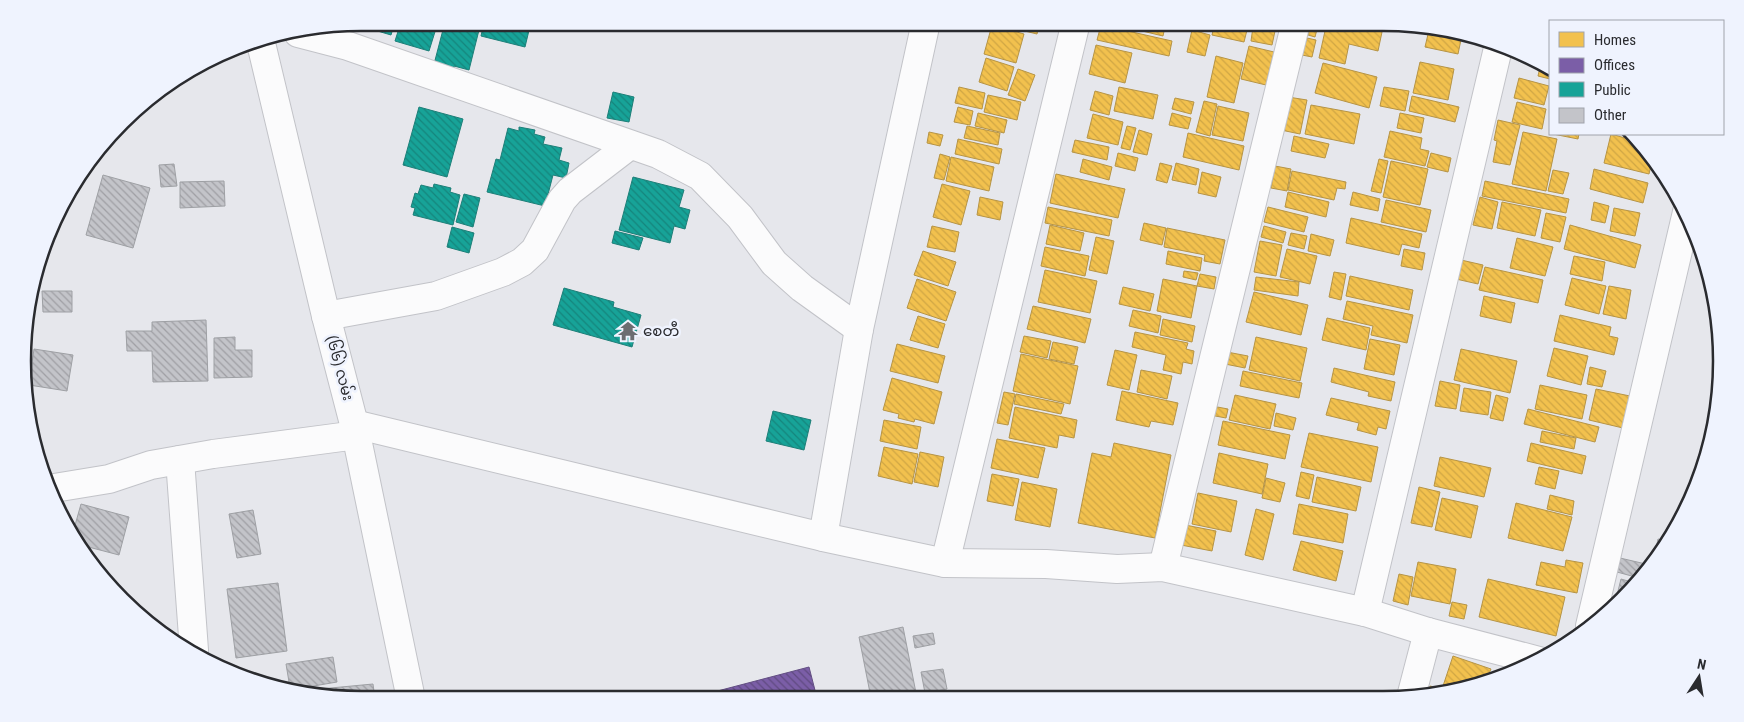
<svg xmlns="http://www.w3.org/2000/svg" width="1744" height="722" font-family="'Roboto Condensed','Noto Sans Myanmar',sans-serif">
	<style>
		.homes { fill: url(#homes-back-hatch); stroke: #b69445 }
		.offices { fill: url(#offices-back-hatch); stroke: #634f83 }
		.public { fill: url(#public-back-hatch); stroke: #1d7f78 }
		.building { fill: url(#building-back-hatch); stroke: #9ea0a4 }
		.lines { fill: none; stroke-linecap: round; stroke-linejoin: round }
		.minor-casing { stroke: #c2c3c8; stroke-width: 30 }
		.tertiary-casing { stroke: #c2c3c8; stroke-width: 30 }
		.minor { stroke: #fbfbfc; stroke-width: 28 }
		.tertiary { stroke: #fbfbfc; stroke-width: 28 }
		.labels { text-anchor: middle; stroke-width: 5; stroke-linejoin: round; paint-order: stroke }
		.poi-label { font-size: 15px; fill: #2a2b2f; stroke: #eff3fe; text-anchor: start }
		.street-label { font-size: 15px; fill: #2a2b2f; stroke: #eff3fe }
		.rim { fill: none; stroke: #2a2b2f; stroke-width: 2.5 }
	</style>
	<defs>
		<pattern id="homes-back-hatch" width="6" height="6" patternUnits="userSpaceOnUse" patternTransform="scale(1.25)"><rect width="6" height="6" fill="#f2c14e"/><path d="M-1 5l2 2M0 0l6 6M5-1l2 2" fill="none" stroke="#d0a644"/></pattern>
		<pattern id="offices-back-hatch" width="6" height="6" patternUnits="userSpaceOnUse" patternTransform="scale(1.25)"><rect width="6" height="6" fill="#7b5ea7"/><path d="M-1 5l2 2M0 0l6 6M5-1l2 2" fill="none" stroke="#604a81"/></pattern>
		<pattern id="public-back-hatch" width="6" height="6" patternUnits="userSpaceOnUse" patternTransform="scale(1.25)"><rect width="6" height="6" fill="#17a398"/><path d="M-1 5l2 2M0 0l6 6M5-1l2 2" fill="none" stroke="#15857c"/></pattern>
		<pattern id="building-back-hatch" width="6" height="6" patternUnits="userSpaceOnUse" patternTransform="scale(1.25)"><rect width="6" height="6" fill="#c3c4c9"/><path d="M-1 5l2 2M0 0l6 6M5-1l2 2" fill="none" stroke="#9f9fa4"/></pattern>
	</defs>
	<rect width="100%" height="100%" fill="#e6e7ec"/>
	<g class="homes">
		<polygon points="1009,22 1040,22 1037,34 1008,27"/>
		<polygon points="1113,22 1166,22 1163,36 1113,24"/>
		<polygon points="1215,22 1249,22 1244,42 1212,35"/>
		<polygon points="1311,22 1319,22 1315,37 1308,35"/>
		<polygon points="1327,22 1339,22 1382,32 1378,51 1349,44 1345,64 1319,58"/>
		<polygon points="992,25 1024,34 1016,63 984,54"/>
		<polygon points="1101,25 1172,41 1169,56 1097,40"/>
		<polygon points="1253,27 1275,31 1272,45 1251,41"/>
		<polygon points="1192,30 1210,35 1205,56 1187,52"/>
		<polygon points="1429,30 1462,35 1458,54 1425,47"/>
		<polygon points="1307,38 1316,40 1312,57 1302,55"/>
		<polygon points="1096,45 1132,53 1125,83 1089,74"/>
		<polygon points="1249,46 1274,52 1266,85 1241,79"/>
		<polygon points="1216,56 1243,63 1234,103 1207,97"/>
		<polygon points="986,58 1014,67 1007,91 979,82"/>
		<polygon points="1420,62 1454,69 1448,100 1413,93"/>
		<polygon points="1323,63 1377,77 1369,108 1315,93"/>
		<polygon points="1541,63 1550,67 1550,79 1538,76"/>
		<polygon points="1018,69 1035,75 1025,101 1008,95"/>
		<polygon points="1519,78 1549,86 1544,105 1514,98"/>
		<polygon points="959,87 985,93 982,109 955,103"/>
		<polygon points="1119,87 1158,95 1153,119 1114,111"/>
		<polygon points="1384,87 1409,91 1405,111 1380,106"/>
		<polygon points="1095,91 1113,96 1109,115 1090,110"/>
		<polygon points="988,95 1021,102 1017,120 984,112"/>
		<polygon points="1412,96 1459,107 1455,122 1409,111"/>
		<polygon points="1288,97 1307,100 1300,134 1281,130"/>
		<polygon points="1175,98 1194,102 1191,114 1172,109"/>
		<polygon points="1204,101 1217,104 1210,136 1196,132"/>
		<polygon points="1517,102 1546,109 1542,129 1512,122"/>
		<polygon points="1311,105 1360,114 1354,144 1305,134"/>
		<polygon points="1218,106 1249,113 1243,141 1212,135"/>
		<polygon points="958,107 973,111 970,125 954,122"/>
		<polygon points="978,113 1007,120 1004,133 975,126"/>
		<polygon points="1172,113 1191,118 1188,129 1169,125"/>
		<polygon points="1400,113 1424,118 1421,133 1397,128"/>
		<polygon points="1093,114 1123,122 1118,145 1087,138"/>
		<polygon points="1498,120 1520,125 1510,165 1493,162 1497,141 1494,140"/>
		<polygon points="967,126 1000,133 998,145 964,138"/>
		<polygon points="1127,126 1136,128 1130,150 1121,148"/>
		<polygon points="1139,130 1152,134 1147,155 1133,152"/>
		<polygon points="1390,131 1422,138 1420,149 1429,151 1425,166 1384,157"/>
		<polygon points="929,132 943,135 940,146 927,143"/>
		<polygon points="1523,132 1557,139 1546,191 1512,184"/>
		<polygon points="1188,133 1244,146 1239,170 1183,157"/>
		<polygon points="1553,134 1579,134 1578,139"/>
		<polygon points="1611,134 1639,142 1651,155 1653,157 1649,174 1604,163"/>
		<polygon points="1294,136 1329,144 1325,158 1291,151"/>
		<polygon points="958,139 1002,149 999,164 955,154"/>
		<polygon points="1075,140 1109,147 1107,160 1072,152"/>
		<polygon points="1118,153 1138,158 1135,171 1115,166"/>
		<polygon points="1431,153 1451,158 1448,172 1427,167"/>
		<polygon points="940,154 950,157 944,180 934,178"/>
		<polygon points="951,157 994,167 989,191 946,181"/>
		<polygon points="1083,159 1112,167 1109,180 1080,172"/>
		<polygon points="1379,159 1388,161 1381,193 1371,191"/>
		<polygon points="1391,161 1428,169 1420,205 1383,197"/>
		<polygon points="1160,163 1172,166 1167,183 1156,180"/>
		<polygon points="1176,163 1199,169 1196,185 1172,180"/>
		<polygon points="1275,166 1291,169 1287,191 1271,188"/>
		<polygon points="1594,169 1648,183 1643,203 1590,189"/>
		<polygon points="1553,170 1569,173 1563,194 1548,191"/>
		<polygon points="1292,171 1346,182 1345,189 1337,188 1334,200 1288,190"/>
		<polygon points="1202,172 1221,177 1216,197 1198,193"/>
		<polygon points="1056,174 1125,189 1118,218 1050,203"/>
		<polygon points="1485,181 1569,199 1566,213 1482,196"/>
		<polygon points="942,184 970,191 961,225 933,217"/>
		<polygon points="1288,192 1329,202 1326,217 1285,207"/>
		<polygon points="1353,192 1380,199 1378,211 1350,205"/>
		<polygon points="980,197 1003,202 1000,220 977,215"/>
		<polygon points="1480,197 1498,202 1492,229 1473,225"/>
		<polygon points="1386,200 1431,210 1426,232 1381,222"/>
		<polygon points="1502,202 1541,210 1535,236 1497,228"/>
		<polygon points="1594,202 1609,206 1605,223 1591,220"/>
		<polygon points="1048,207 1112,220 1109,236 1045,223"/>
		<polygon points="1268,207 1308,217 1304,232 1264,222"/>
		<polygon points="1614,208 1640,213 1635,236 1610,231"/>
		<polygon points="1546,213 1566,217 1560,242 1541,238"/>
		<polygon points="1351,218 1422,234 1419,248 1402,244 1399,255 1346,243"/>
		<polygon points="1144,223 1166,228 1162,245 1140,240"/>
		<polygon points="1050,225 1084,233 1080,251 1046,244"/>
		<polygon points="1570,225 1641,245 1635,268 1564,249"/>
		<polygon points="932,226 959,232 955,252 927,247"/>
		<polygon points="1264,226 1286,232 1283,243 1261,237"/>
		<polygon points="1167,228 1225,240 1220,264 1204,261 1205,255 1164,247"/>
		<polygon points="1291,233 1307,236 1304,249 1288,245"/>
		<polygon points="1311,234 1334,240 1330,256 1308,251"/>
		<polygon points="1096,237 1114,241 1107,274 1089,270"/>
		<polygon points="1517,238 1553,247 1545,276 1510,268"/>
		<polygon points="1260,241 1282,245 1276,276 1254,272"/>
		<polygon points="1045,247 1089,256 1085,276 1041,266"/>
		<polygon points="1287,249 1317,256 1310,284 1280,277"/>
		<polygon points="1404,249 1425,253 1422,270 1401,266"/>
		<polygon points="923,251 956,262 948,286 914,275"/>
		<polygon points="1168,251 1202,258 1200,271 1166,264"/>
		<polygon points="1574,256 1605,262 1602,281 1570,274"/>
		<polygon points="1461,260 1483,265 1478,284 1456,279"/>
		<polygon points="1485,267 1543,280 1538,303 1479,290"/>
		<polygon points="1045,270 1097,281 1090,313 1038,302"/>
		<polygon points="1184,271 1198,273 1196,280 1183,277"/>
		<polygon points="1334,272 1346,274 1341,300 1329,297"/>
		<polygon points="1200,274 1216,277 1214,289 1197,286"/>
		<polygon points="1350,276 1413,290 1409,310 1346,296"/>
		<polygon points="1256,277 1299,282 1298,296 1254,290"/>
		<polygon points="1572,278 1606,286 1599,314 1565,305"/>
		<polygon points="917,279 956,292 946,321 907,308"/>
		<polygon points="1163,279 1197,286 1191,318 1157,311"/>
		<polygon points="1609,286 1631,290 1626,319 1603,314"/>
		<polygon points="1123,287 1154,294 1150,311 1119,304"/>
		<polygon points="1254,292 1308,305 1301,335 1246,322"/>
		<polygon points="1484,296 1515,303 1511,323 1480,316"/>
		<polygon points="1347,301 1413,315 1407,343 1371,335 1373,326 1343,319"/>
		<polygon points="1033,306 1091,319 1085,343 1027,329"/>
		<polygon points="1133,310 1161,316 1158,333 1129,326"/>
		<polygon points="1560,315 1611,327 1609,336 1618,338 1614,355 1554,341"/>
		<polygon points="918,316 945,324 938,348 910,340"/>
		<polygon points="1327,318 1370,328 1366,350 1322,340"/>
		<polygon points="1163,319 1195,326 1192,342 1160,335"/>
		<polygon points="1135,332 1188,343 1186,349 1194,351 1192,364 1183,362 1181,374 1163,370 1166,355 1132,347"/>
		<polygon points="1024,336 1051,341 1047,358 1020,352"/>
		<polygon points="1256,337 1307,348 1300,381 1249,370"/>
		<polygon points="1370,339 1400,345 1394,375 1364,369"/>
		<polygon points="1053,342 1078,347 1074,364 1049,359"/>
		<polygon points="897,344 945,356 938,383 890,371"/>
		<polygon points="1554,348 1588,356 1581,385 1547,376"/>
		<polygon points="1461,349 1517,361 1510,393 1454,380"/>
		<polygon points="1115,350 1137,355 1129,390 1107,385"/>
		<polygon points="1227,352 1248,356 1245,368 1225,364"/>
		<polygon points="1021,354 1078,366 1070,404 1013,391"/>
		<polygon points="1590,367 1606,371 1602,387 1587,384"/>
		<polygon points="1334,368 1395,382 1391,401 1368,396 1369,392 1331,382"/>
		<polygon points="1141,370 1172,376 1167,399 1137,392"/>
		<polygon points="1243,371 1302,383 1299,398 1240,386"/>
		<polygon points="892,378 942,392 934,424 915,419 914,422 898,418 899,414 883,410"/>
		<polygon points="1440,381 1460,385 1456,409 1435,406"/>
		<polygon points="1540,385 1587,395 1582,419 1535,409"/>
		<polygon points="1464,388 1491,392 1488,415 1460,411"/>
		<polygon points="1596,389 1630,396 1623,428 1589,420"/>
		<polygon points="1122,391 1178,403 1173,425 1151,421 1149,427 1116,420"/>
		<polygon points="1004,392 1015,394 1008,425 997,423"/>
		<polygon points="1016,394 1064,404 1061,414 1014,404"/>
		<polygon points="1235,395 1276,404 1270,429 1229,420"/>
		<polygon points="1496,395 1508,398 1503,421 1490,418"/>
		<polygon points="1331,398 1390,411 1386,429 1378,427 1376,435 1357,430 1359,423 1326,415"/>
		<polygon points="1212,406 1228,409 1226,418 1210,415"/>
		<polygon points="1015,407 1077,420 1074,438 1059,435 1057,448 1009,438"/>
		<polygon points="1528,409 1599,427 1595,442 1524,424"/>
		<polygon points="1276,413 1296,418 1293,430 1274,426"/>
		<polygon points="884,420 921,427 917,449 880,441"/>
		<polygon points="1223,421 1290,435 1285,459 1218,445"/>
		<polygon points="1542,431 1576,438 1574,449 1540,442"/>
		<polygon points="1309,433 1378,447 1371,482 1301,467"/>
		<polygon points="997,439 1045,448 1038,478 991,468"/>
		<polygon points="1114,443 1171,455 1155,538 1078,523 1092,453 1111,457"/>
		<polygon points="1531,443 1586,456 1582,474 1527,461"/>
		<polygon points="884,447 918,454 912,484 878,476"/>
		<polygon points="920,452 944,457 938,487 914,482"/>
		<polygon points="1219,453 1268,464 1262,494 1213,483"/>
		<polygon points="1440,457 1491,468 1484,497 1434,486"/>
		<polygon points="1539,467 1559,471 1555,489 1535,484"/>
		<polygon points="1301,472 1314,475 1309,499 1296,496"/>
		<polygon points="992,474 1019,479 1013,506 987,501"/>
		<polygon points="1317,477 1361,487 1356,511 1312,502"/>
		<polygon points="1266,478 1285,483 1280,502 1262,498"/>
		<polygon points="1022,482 1057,489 1050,527 1015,520"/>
		<polygon points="1419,487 1440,492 1432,527 1411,523"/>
		<polygon points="1198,493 1237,501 1231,532 1192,524"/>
		<polygon points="1550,495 1574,501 1572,515 1547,509"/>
		<polygon points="1442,498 1478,506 1471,538 1435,530"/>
		<polygon points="1516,503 1572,517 1563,551 1508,538"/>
		<polygon points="1299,504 1348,514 1343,543 1293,534"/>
		<polygon points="1256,509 1274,514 1263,560 1245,555"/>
		<polygon points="1185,525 1216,531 1212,551 1181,545"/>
		<polygon points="1301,541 1343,551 1336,581 1293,570"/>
		<polygon points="1566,560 1583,563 1577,593 1536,585 1541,562 1565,567"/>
		<polygon points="1418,562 1456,569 1450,604 1411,596"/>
		<polygon points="1399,574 1413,577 1408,605 1393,601"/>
		<polygon points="1488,579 1565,597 1556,636 1479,617"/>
		<polygon points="1452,602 1467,605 1464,619 1449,616"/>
		<polygon points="1453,656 1491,669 1487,678 1453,689 1443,686"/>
		<polygon points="1430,686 1442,689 1441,692 1428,696"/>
	</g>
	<polygon class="offices" points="809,667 817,698 687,699"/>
	<g class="public">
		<polygon points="361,22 395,22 391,35 354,24"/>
		<polygon points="401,22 438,22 429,51 395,41"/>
		<polygon points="445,22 481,22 469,70 454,66 453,74 433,68"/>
		<polygon points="484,22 531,22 525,47 481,36"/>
		<polygon points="613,92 634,97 629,122 607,118"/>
		<polygon points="419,107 463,119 447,177 403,165"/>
		<polygon points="519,127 535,130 534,134 545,137 543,144 562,148 559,160 569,163 566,178 553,175 545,206 487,192 496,159 500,160 508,128 519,131"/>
		<polygon points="633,177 684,190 679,207 690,210 685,229 674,226 670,243 619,230"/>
		<polygon points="434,184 451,188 450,192 460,195 453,225 413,215 415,208 411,207 415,193 418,194 421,185 433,188"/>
		<polygon points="464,194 480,198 473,227 456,222"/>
		<polygon points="452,227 474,233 469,253 447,247"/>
		<polygon points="615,231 643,238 639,250 612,243"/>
		<polygon points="564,288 614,302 613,307 641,315 632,347 553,325"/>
		<polygon points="773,411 811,420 804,450 766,441"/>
	</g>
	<g class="building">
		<polygon points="174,164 177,186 161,187 159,165"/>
		<polygon points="103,175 150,188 133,248 86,235"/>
		<polygon points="224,181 225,206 180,208 180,182"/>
		<polygon points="42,291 72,291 72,312 43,312"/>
		<polygon points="206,320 208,381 153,382 152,351 127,351 126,331 152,331 152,322"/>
		<polygon points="235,337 235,350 252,350 252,377 214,378 214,338"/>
		<polygon points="34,349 73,355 67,391 29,385"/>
		<polygon points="81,504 129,517 119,555 77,544 72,536"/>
		<polygon points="253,510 261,554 237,558 229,514"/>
		<polygon points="1658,539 1668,541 1665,549 1653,562"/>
		<polygon points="1620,558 1650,565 1639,578 1617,572"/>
		<polygon points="1621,579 1635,583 1614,607"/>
		<polygon points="278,583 287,651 236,658 227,589"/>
		<polygon points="903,627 917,698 871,698 859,637"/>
		<polygon points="933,633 935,644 915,648 913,636"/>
		<polygon points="333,657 337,682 296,689 290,688 286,664"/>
		<polygon points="943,669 947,689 925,693 921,672"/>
		<polygon points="373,684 375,699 361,700 322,693 322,689 320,689"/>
	</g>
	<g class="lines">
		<defs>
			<g id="minor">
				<polyline points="298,33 348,46 658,154 700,176 740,217 774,263 802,288 859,329"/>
				<polyline points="326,316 436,296 503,272 522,262 535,250 562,200 570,191 630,145"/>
				<polyline points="354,424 823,537 945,563 1046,564 1117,569 1163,567 1365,612 1428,632 1539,661"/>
				<polyline points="180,460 194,650"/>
				<polyline points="48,489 109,479 151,465 213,454 357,435"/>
				<polyline points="823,537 859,329 926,22"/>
				<polyline points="945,563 1076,22"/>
				<polyline points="1163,567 1296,22"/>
				<polyline points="1365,612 1499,44"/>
				<polyline points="1590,626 1687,212"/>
				<polyline points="1411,697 1428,632"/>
			</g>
			<polyline id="tertiary" points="260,39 326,316 354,424 411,699"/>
		</defs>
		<use href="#minor" class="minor-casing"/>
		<use href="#tertiary" class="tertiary-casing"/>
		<use href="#minor" class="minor"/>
		<use href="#tertiary" class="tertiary"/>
	</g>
	<defs>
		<symbol id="temple-bare" viewBox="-9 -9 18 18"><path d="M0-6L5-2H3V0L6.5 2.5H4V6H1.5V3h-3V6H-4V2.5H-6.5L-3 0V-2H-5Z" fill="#6c6d71" stroke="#eff3fe" stroke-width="2.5" paint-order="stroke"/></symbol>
	</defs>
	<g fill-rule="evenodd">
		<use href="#temple-bare" x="614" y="317" width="28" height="28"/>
	</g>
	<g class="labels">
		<g class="poi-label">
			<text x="643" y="336">စေတီ</text>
		</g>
		<g class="street-label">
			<text transform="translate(340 368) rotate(75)" y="5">(၆၆) လမ်း</text>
		</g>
	</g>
	<path d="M0 0H1744V722H0ZM361 31H1383A330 330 0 0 1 1713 361V361A330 330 0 0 1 1383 691H361A330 330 0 0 1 31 361V361A330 330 0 0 1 361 31Z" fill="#eff3fe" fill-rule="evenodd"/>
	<path class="rim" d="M361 31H1383A330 330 0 0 1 1713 361V361A330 330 0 0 1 1383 691H361A330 330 0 0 1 31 361V361A330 330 0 0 1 361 31Z"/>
	<rect x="1549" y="20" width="175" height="115" fill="#eff3fe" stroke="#a0a3ab"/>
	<rect x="1559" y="32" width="25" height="15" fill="#f2c14e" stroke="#a0a3ab"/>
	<text x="1594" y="45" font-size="15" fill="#2a2b2f">Homes</text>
	<rect x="1559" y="58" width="25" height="15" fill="#7b5ea7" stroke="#a0a3ab"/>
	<text x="1594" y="70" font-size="15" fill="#2a2b2f">Offices</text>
	<rect x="1559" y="82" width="25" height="15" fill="#17a398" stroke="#a0a3ab"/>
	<text x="1594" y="95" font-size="15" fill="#2a2b2f">Public</text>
	<rect x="1559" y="108" width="25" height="15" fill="#c3c4c9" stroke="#a0a3ab"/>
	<text x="1594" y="120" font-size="15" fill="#2a2b2f">Other</text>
	<g transform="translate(1699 677) rotate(12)" stroke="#eff3fe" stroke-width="4" paint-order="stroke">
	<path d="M0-4L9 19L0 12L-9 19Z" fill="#2a2b2f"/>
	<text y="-8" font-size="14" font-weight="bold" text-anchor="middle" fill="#2a2b2f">N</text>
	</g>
</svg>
